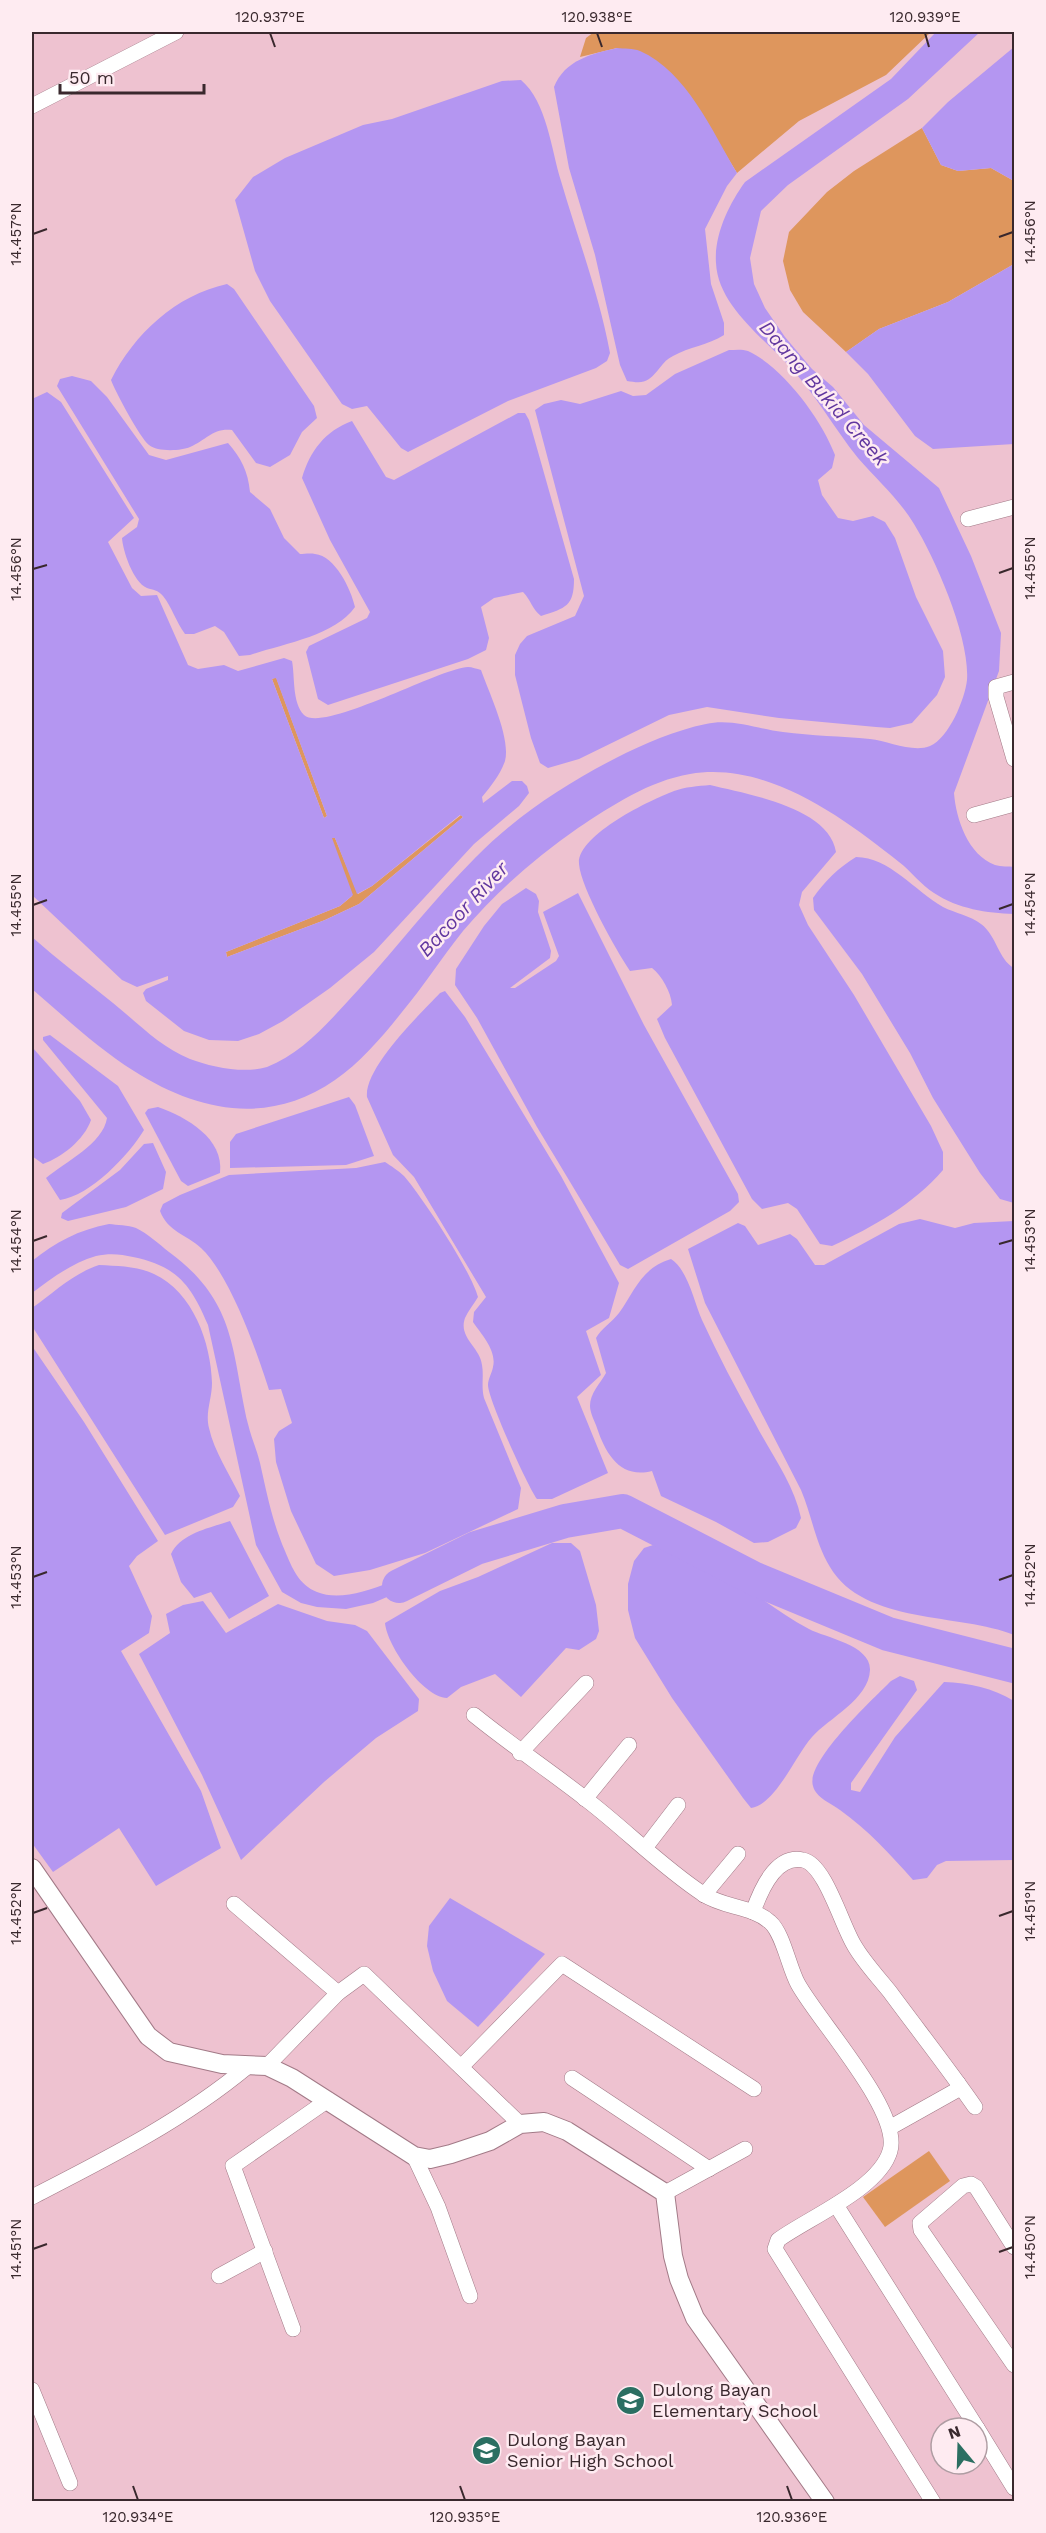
<svg xmlns="http://www.w3.org/2000/svg" width="1046" height="2533" font-family="'Work Sans',sans-serif">
	<style>
		.green { fill: #de965d }
		.water { fill: #b496f1; fill-rule: evenodd }
		.lines { fill: none; stroke-linecap: round; stroke-linejoin: round }
		.river { stroke: #b496f1; stroke-width: 34 }
		.minor-casing { stroke: #a27a87; stroke-width: 16 }
		.tertiary-casing { stroke: #a27a87; stroke-width: 20 }
		.minor { stroke: #fff; stroke-width: 15 }
		.tertiary { stroke: #fff; stroke-width: 18 }
		.ticks { fill: none; stroke: #39282d; stroke-width: 2 }
		.labels { text-anchor: middle; stroke-width: 5; stroke-linejoin: round; paint-order: stroke }
		.poi-label { font-size: 18px; fill: #39282d; stroke: #feebf1; text-anchor: start }
		.water-label { font-size: 20px; font-style: italic; fill: #61379f; stroke: #feebf1 }
		.neatline { fill: none; stroke: #39282d; stroke-width: 2 }
		.ticks-label { font-size: 15px; text-anchor: middle; fill: #39282d }
	</style>
	<rect width="100%" height="100%" fill="#eec2d0"/>
	<g class="green">
		<polygon points="594,32 931,32 886,75 799,121 737,173 712,132 617,48 580,57 586,38"/>
		<polygon points="922,128 941,165 958,171 991,168 1014,181 1014,264 948,302 879,329 846,352 803,312 790,290 783,261 789,232 827,192 854,171"/>
		<polygon points="276,677 327,816 324,818 272,679"/>
		<polygon points="461,815 463,817 359,904 325,920 227,957 226,952 340,906 352,896 331,838 335,838 358,894 372,886"/>
		<polygon points="929,2151 950,2181 885,2227 863,2197"/>
	</g>
	<g class="water">
		<path d="M936,32h44l-72,67 -120,86 -27,26 -11,47 4,26 11,24 20,29 27,32 21,18 31,38 75,63 32,68 30,77 -2,38 -45,122c2,26 14,62 41,72 6,2 14,1 19,2v47c-27,-1 -56,-5 -80,-21 -13,-8 -23,-22 -35,-31 -57,-45 -132,-101 -209,-88 -41,7 -77,31 -112,54 -43,30 -81,63 -115,103 -21,26 -39,55 -61,81 -19,24 -42,51 -67,68 -66,46 -137,32 -201,-9 -37,-23 -69,-54 -102,-82v-52c26,23 54,44 81,66 25,20 47,44 77,56 21,8 54,15 77,8 37,-14 66,-50 92,-78 39,-43 75,-90 116,-131 40,-41 90,-74 141,-100 27,-14 60,-28 90,-34 25,-6 52,5 77,8 29,4 58,4 87,7 18,2 43,14 60,7 19,-8 35,-47 37,-66 3,-42 -31,-120 -53,-156 -15,-25 -37,-44 -56,-66 -24,-30 -42,-63 -68,-91 -26,-29 -72,-61 -74,-104 -2,-28 13,-59 29,-81l146,-103z"/>
		<polygon points="1014,47 1014,181 991,168 958,171 941,165 922,128 948,102"/>
		<path d="M617,48c7,1 16,0 23,3 47,21 72,80 97,122l-10,13 -22,43 6,55 13,39v12c-16,10 -35,12 -51,21 -11,5 -15,17 -24,23 -7,5 -14,3 -22,2l-7,-16 -25,-110 -26,-87 -15,-81c11,-27 37,-33 63,-39z"/>
		<path d="M521,80c26,22 30,69 40,101 17,58 38,113 49,172l-3,8 -11,7 -88,33 -100,51 -7,-4 -34,-42 -15,3 -10,-5 -72,-103 -15,-30 -20,-71 18,-23 32,-19 78,-33 29,-6 110,-38z"/>
		<polygon points="1014,264 1014,444 933,449 915,436 868,374 846,352 879,329 948,302"/>
		<path d="M227,284l7,5 80,117 3,12 -15,14 -12,23 -20,12 -14,-4 -24,-33c-20,-2 -25,10 -42,17 -9,4 -33,5 -41,-2 -9,-7 -34,-54 -38,-65 23,-46 65,-85 116,-96z"/>
		<path d="M729,350c6,0 13,-1 19,1 35,16 74,69 87,104l-3,13 -14,12 4,15 16,23 15,3 20,-5 12,6 10,16 21,59 27,54 2,26 -8,18 -25,28 -22,5 -14,-1 -97,-9 -72,-11 -38,8 -90,44 -31,9 -8,-5 -9,-25 -16,-63v-20l5,-11 7,-8 48,-20 9,-20 -49,-186 9,-6 17,-4 19,4 41,-13 12,5 13,-1 29,-21z"/>
		<path d="M72,376l19,5 16,16 42,58 17,5 62,-17c13,15 20,28 22,49l20,17 14,29 16,16c4,0 10,-1 15,0 20,2 36,35 40,53 -20,29 -73,37 -105,48l-11,1 -15,-24 -9,-6 -21,8h-9c-9,-12 -13,-27 -22,-38 -5,-6 -10,-6 -16,-8 -14,-6 -24,-37 -25,-50l15,-11 2,-8 -82,-133 3,-7z"/>
		<path d="M47,392l14,10 73,116 -26,24 24,46 9,8 16,-1 31,70 10,4 26,-4 14,6 46,-13 8,3c3,15 0,42 12,54 20,18 136,-47 164,-48 4,0 9,2 13,3 8,23 30,68 24,91 -5,14 -14,25 -23,36l1,6 29,-22h10l5,5 2,7 -10,13 -45,38 -100,108 -44,36 -47,33 -24,13 -21,7 -29,-1 -25,-9 -38,-30 -3,-8 3,-4 22,-9v-4l-31,11 -15,-7 -90,-85v-496zM276,678l51,138 -3,2 -52,-139zM460,815l3,2 -104,87 -34,16 -98,37 -1,-5 114,-46 13,-11 -21,-57h3l22,56 15,-8z"/>
		<path d="M518,413h7l4,7 45,159c0,27 -8,29 -33,37 -9,-7 -10,-16 -18,-24l-29,6 -13,9 8,31 -3,12 -18,9 -140,46 -10,-6 -12,-47 3,-6 58,-28 3,-6 -40,-72 -28,-62c8,-27 23,-47 50,-57l34,56 8,3z"/>
		<path d="M710,785c36,9 119,22 126,67l-34,40 -3,13 9,20 46,70 77,131 12,26v18c-29,34 -70,57 -111,76l-12,-2 -23,-35 -9,-6 -26,6 -10,-10 -87,-161 -8,-19 15,-14c-1,-13 -10,-29 -20,-37l-22,3c-14,-21 -49,-83 -51,-107 -2,-29 71,-64 95,-73 11,-4 24,-5 36,-6z"/>
		<path d="M856,857c33,0 59,34 87,50 12,6 28,9 38,17 16,12 17,35 33,44v235l-14,-4 -20,-26 -47,-75 -23,-45 -48,-79 -48,-64 -1,-12c12,-17 25,-30 43,-41z"/>
		<polygon points="526,888 536,894 539,901 538,912 551,951 550,958 510,988 515,988 556,961 559,956 543,912 578,893 644,1025 738,1194 739,1202 730,1211 628,1269 620,1265 537,1127 477,1018 455,985 456,969 484,926 502,904"/>
		<path d="M445,991l20,26 96,159 58,107 -10,35 -23,13 15,44 -24,22 31,76 -56,26h-15c-9,-12 -49,-100 -49,-114 0,-6 4,-12 5,-18 4,-16 -11,-32 -20,-45l1,-10 12,-15 -72,-120 -21,-22 -26,-58c-3,-29 53,-83 73,-104z"/>
		<path d="M50,1035l68,51 26,44c-15,25 -54,66 -84,70l-14,-22c19,-16 57,-34 61,-60l-64,-78v-3z"/>
		<path d="M32,1047l48,54 11,19c-7,20 -29,37 -48,44l-11,-8z"/>
		<polygon points="349,1097 355,1105 374,1156 346,1165 230,1168 230,1142 236,1134"/>
		<path d="M158,1107c28,10 66,31 62,66l-32,13 -7,-5 -36,-68 3,-4z"/>
		<polygon points="153,1143 166,1172 163,1189 126,1207 68,1221 61,1218 62,1213 120,1170 144,1144"/>
		<path d="M385,1162c6,4 14,9 19,14 19,22 67,95 74,121 -4,7 -10,14 -13,21 -7,20 15,29 17,47 2,11 -1,21 2,33l37,90 -3,21 -93,44 -55,17 -36,6 -18,-12 -25,-53 -15,-49 -2,-23 5,-8 13,-8 -11,-34 -12,1c-12,-38 -39,-115 -68,-142 -15,-14 -33,-16 -41,-37l3,-7 17,-9 49,-20 127,-7z"/>
		<path d="M920,1219l35,9 19,-5 40,-2v414c-53,-22 -150,-10 -184,-68 -15,-25 -18,-51 -29,-77l-96,-187 -17,-54 50,-26 7,3 13,19 32,-11 7,5 18,26h9l75,-41z"/>
		<path d="M109,1224c8,1 19,1 27,4 11,5 23,16 33,24 68,50 62,98 79,172 3,13 9,26 12,39 7,31 12,58 25,88 7,17 14,34 32,41 34,14 91,-18 121,-33l5,14 -70,30 -27,6 -29,-2 -16,-4 -19,-11 -26,-47 -48,-220c-17,-40 -31,-59 -75,-68 -12,-3 -24,-4 -37,-1 -24,7 -44,22 -64,37v-32c24,-19 46,-31 77,-37z"/>
		<path d="M671,1259c17,11 23,43 31,61 16,35 34,69 53,103 16,31 39,61 46,95l-5,10 -28,14 -14,1 -38,-21 -55,-26 -9,-25c-31,8 -46,-16 -55,-43 -2,-6 -7,-15 -7,-22 0,-13 10,-22 16,-33l-10,-35c5,-9 16,-16 23,-25 16,-22 22,-45 52,-54z"/>
		<path d="M99,1265c19,1 38,1 55,9 39,18 57,69 58,109 0,16 -7,29 -3,45 5,23 21,47 31,68l-7,11 -68,28 -133,-209v-18c23,-16 40,-34 67,-43z"/>
		<polygon points="32,1346 84,1422 158,1541 137,1556 129,1566 152,1616 149,1633 121,1651 201,1791 221,1848 156,1886 119,1828 53,1872 32,1843"/>
		<path d="M230,1521l39,75 -40,23 -18,-27 -17,6 -13,-16 -10,-28c10,-21 39,-26 59,-33z"/>
		<path d="M552,1543h19l9,8 16,54 3,26 -3,8 -17,11 -13,-2 -45,49 -26,-23 -34,13 -14,11c-24,-1 -60,-52 -62,-75l55,-32 38,-14z"/>
		<path d="M653,1545c19,6 39,11 56,20 35,18 65,46 100,64 17,9 62,16 61,41 -1,29 -41,48 -58,67 -17,19 -36,67 -61,71l-8,-10 -71,-100 -37,-60 -7,-28v-26l6,-23 10,-13z"/>
		<polygon points="203,1601 226,1633 278,1604 327,1621 355,1625 367,1631 419,1699 418,1711 376,1738 324,1782 241,1860 202,1775 139,1654 170,1633 166,1614 183,1605"/>
		<path d="M900,1676l14,5 3,9 -66,93v7l9,2 35,-55 49,-55c25,1 49,6 70,19v159l-68,1 -9,4 -10,13 -14,2c-23,-26 -45,-50 -73,-70 -9,-7 -24,-12 -27,-24 -8,-24 61,-88 78,-105z"/>
		<polygon points="450,1898 545,1954 478,2027 447,2001 433,1971 427,1946 429,1926"/>
	</g>
	<g class="lines">
		<polyline class="river" points="399,1586 476,1548 565,1521 623,1511 755,1579 888,1634 1014,1666"/>
		<defs>
			<g id="minor">
				<polyline points="32,106 176,32"/>
				<polyline points="968,519 1014,507"/>
				<polyline points="1014,682 996,687 996,697 1014,759"/>
				<polyline points="974,815 1014,804"/>
				<path d="M474,1715c37,30 76,56 113,85 39,30 75,67 116,94 21,14 49,12 67,28 13,11 19,46 28,62 21,38 104,128 92,167 -11,38 -82,67 -112,89l-3,9 158,253"/>
				<polyline points="520,1753 586,1683"/>
				<polyline points="585,1799 629,1745"/>
				<polyline points="645,1848 678,1805"/>
				<polyline points="704,1895 738,1854"/>
				<polyline points="234,1904 338,1993"/>
				<path d="M753,1912c7,-20 22,-58 50,-52 22,4 39,66 51,85 9,16 24,32 36,47 28,38 58,76 85,115"/>
				<polyline points="267,2066 338,1993 364,1974 520,2124"/>
				<polyline points="461,2067 562,1964 754,2089"/>
				<polyline points="572,2078 709,2169"/>
				<polyline points="891,2127 957,2090 958,2083"/>
				<polyline points="414,2156 438,2207 470,2296"/>
				<polyline points="665,2193 745,2149"/>
				<path d="M32,2197c74,-38 150,-76 215,-130"/>
				<polyline points="836,2205 977,2428"/>
				<polyline points="1014,2247 976,2187 971,2184 963,2186 920,2223 921,2230 1014,2365"/>
				<polyline points="219,2276 265,2251"/>
				<polyline points="293,2329 233,2166 328,2100"/>
				<polyline points="32,2390 70,2483"/>
				<polyline points="977,2428 1014,2488"/>
			</g>
			<polyline id="tertiary" points="32,1868 148,2036 169,2052 222,2064 267,2066 292,2078 414,2156 430,2159 451,2154 490,2141 520,2124 544,2122 567,2131 665,2193 673,2256 679,2279 695,2318 825,2502"/>
		</defs>
		<use href="#minor" class="minor-casing"/>
		<use href="#tertiary" class="tertiary-casing"/>
		<use href="#minor" class="minor"/>
		<use href="#tertiary" class="tertiary"/>
	</g>
	<path class="ticks" d="M270,33l5,14M597,33l5,14M925,33l4,14M33,234l14,-5M999,237l14,-5M33,569l14,-4M999,573l14,-5M33,905l14,-5M999,909l14,-5M33,1241l14,-5M999,1244l14,-4M33,1577l14,-5M999,1580l14,-5M33,1913l14,-5M999,1916l14,-5M33,2249l14,-5M999,2252l14,-5M133,2486l5,14M460,2486l5,14M787,2486l5,14"/>
	<defs>
		<symbol id="school-disc" viewBox="-11 -11 22 22"><circle r="9.5" fill="#2b6f62" stroke="#feebf1"/><path d="M0-5L7-2L0 1L-7-2ZM-4 1L0 2.5L4 1V4Q0 6-4 4Z" fill="#fff"/></symbol>
	</defs>
	<g fill-rule="evenodd">
		<use href="#school-disc" x="614" y="2384" width="33" height="33"/>
		<use href="#school-disc" x="470" y="2434" width="33" height="33"/>
	</g>
	<g class="labels">
		<g class="poi-label">
			<text x="652" y="2396">Dulong Bayan<tspan x="652" dy="21">Elementary School</tspan></text>
			<text x="507" y="2446">Dulong Bayan<tspan x="507" dy="21">Senior High School</tspan></text>
		</g>
		<g class="water-label">
			<text transform="translate(824 393) rotate(49)" y="7">Daang Bukid Creek</text>
			<text transform="translate(463 909) rotate(-47)" y="7">Bacoor River</text>
		</g>
	</g>
	<rect width="1046" height="2533" fill="none" stroke="#feebf1" stroke-width="66"/>
	<g transform="translate(959 2446) rotate(341)"><circle r="28" fill="#feebf1" stroke="#af9da3" stroke-width="1.5"/>
	<path d="M0-4.5L10 22L0 15L-10 22Z" fill="#2b6f62"/>
	<text y="-9" font-size="16" font-weight="bold" text-anchor="middle" fill="#39282d">N</text>
	</g>
	<path d="M60 84v9h144v-9" fill="none" stroke="#39282d" stroke-width="3"/>
	<text x="69" y="84" font-size="18" fill="#39282d" stroke="#feebf1" stroke-width="4.5" paint-order="stroke">50 m</text>
	<rect x="33" y="33" width="980" height="2467" class="neatline"/>
	<g class="ticks-label">
		<text x="270" y="22">120.937°E</text>
		<text x="597" y="22">120.938°E</text>
		<text x="925" y="22">120.939°E</text>
		<text transform="translate(1030 232) rotate(-90)" y="5">14.456°N</text>
		<text transform="translate(16 234) rotate(-90)" y="5">14.457°N</text>
		<text transform="translate(1030 568) rotate(-90)" y="5">14.455°N</text>
		<text transform="translate(16 569) rotate(-90)" y="5">14.456°N</text>
		<text transform="translate(1030 904) rotate(-90)" y="5">14.454°N</text>
		<text transform="translate(16 905) rotate(-90)" y="5">14.455°N</text>
		<text transform="translate(1030 1240) rotate(-90)" y="5">14.453°N</text>
		<text transform="translate(16 1241) rotate(-90)" y="5">14.454°N</text>
		<text transform="translate(1030 1575) rotate(-90)" y="5">14.452°N</text>
		<text transform="translate(16 1577) rotate(-90)" y="5">14.453°N</text>
		<text transform="translate(1030 1911) rotate(-90)" y="5">14.451°N</text>
		<text transform="translate(16 1913) rotate(-90)" y="5">14.452°N</text>
		<text transform="translate(1030 2247) rotate(-90)" y="5">14.450°N</text>
		<text transform="translate(16 2249) rotate(-90)" y="5">14.451°N</text>
		<text x="138" y="2522">120.934°E</text>
		<text x="465" y="2522">120.935°E</text>
		<text x="792" y="2522">120.936°E</text>
	</g>
</svg>
